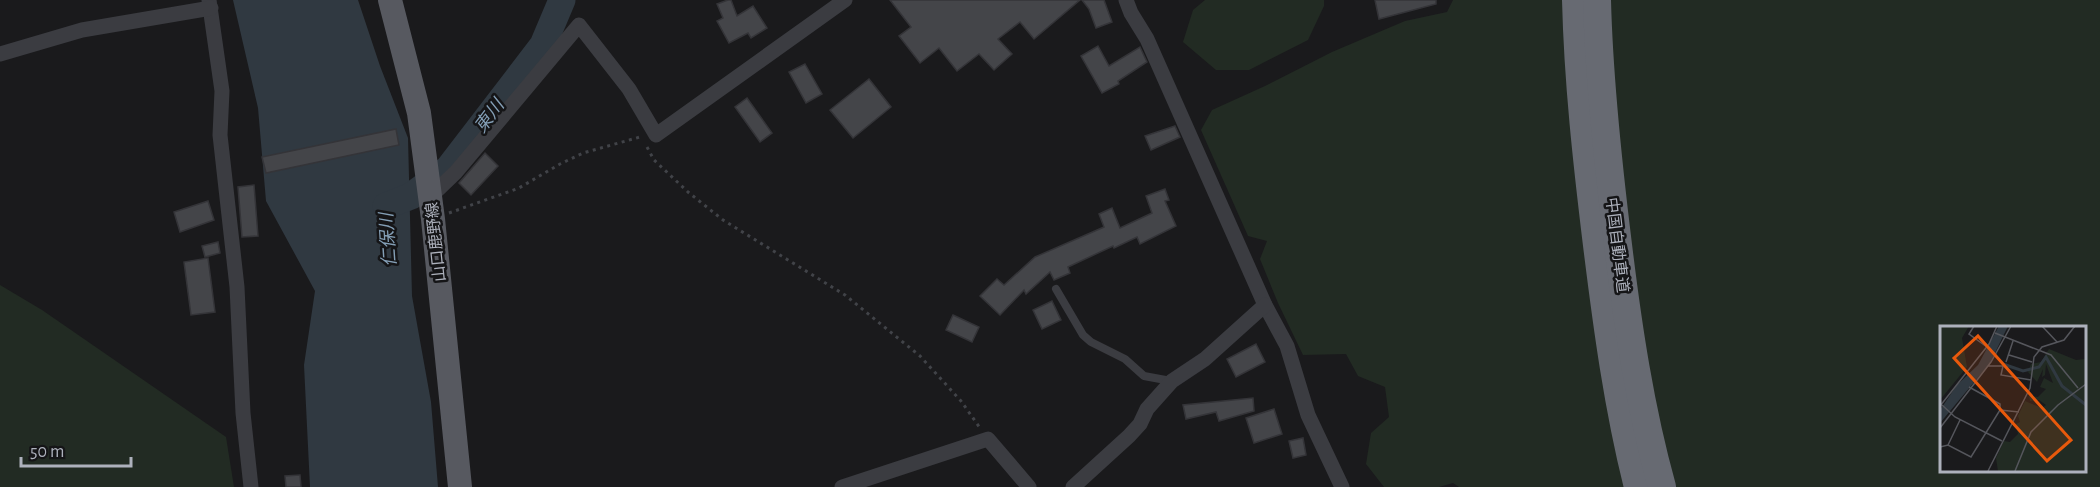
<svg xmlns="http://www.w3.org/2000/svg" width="2100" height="487" font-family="'Alegreya Sans','Noto Sans JP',sans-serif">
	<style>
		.green { fill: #222b23; fill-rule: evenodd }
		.water { fill: #303941 }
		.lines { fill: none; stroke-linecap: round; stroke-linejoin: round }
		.river { stroke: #303941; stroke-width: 27 }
		.building { fill: #444549; stroke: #343438; stroke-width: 1.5 }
		.path { stroke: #414348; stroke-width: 3; stroke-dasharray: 3 4.5; stroke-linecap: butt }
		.lane { stroke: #3b3c41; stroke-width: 8 }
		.street { stroke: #3b3c41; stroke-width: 15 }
		.primary { stroke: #575960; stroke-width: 24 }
		.highway { stroke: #676a72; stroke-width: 28 }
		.labels { text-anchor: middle; stroke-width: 5; stroke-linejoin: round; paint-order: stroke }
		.street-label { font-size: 16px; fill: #adb1bc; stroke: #151517 }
		.water-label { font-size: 18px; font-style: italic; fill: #849fb6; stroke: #151517 }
		.inset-river { fill: none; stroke: #303941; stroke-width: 3 }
		.inset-road { fill: none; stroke: #55565c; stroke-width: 1.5 }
		.view { fill: #e8590c; fill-opacity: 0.15; stroke: #e8590c; stroke-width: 3 }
		.inset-edge { fill: none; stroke: #adb1bc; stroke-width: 3 }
	</style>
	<rect width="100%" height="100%" fill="#1a1a1c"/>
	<g class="green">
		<polygon points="1205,0 1324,0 1324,6 1308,40 1249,70 1216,70 1183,42 1193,10"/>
		<path d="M1453,0h647v487h-641l-6,-4 -14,4h-55l-18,-23 5,-31 18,-16 -4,-30 -27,-11 -12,-22 -43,1 -25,-52 -18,-44 7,-18 -19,-5 -47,-106 11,-20 53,-24 67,-34 73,-31 42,-9zM1941,328h143v142h-143z"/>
		<polygon points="0,285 42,310 226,437 234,487 0,487"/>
	</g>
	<polygon class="water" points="233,0 358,0 380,66 408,138 412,296 431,402 438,487 310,487 304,365 315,291 266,201 258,108"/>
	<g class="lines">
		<polyline class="river" points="386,206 411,196 448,169 543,45 562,0"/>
	</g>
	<g class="building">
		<polygon points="728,0 731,0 737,16 753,6 767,28 751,38 748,33 729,43 717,21 723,18 717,4"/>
		<polygon points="890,0 1080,0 1034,39 1020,22 998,39 1012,54 994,70 979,54 957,71 939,48 920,63 899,36 911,27"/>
		<polygon points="1082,0 1104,0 1112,22 1096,28 1089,9"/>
		<polygon points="1375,0 1436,0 1436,4 1379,19"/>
		<polygon points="1098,46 1109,66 1140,47 1147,62 1118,81 1119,84 1102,93 1081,56"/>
		<polygon points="805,64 822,94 806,103 789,72"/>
		<polygon points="869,79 891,107 853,138 830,110"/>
		<polygon points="747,98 772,133 760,142 735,107"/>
		<polygon points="1175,126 1180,137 1151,150 1145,136"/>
		<polygon points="396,129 399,145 266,173 262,157"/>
		<polygon points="485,153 498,166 471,195 459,183"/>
		<polygon points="254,185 258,236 242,237 238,187"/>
		<polygon points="1165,189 1169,200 1165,201 1176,226 1140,244 1137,237 1114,248 1113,246 1068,267 1070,273 1054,280 1050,272 1026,294 1024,290 1000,315 980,296 997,279 1004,285 1035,257 1104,227 1099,214 1112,208 1120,228 1152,213 1146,196"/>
		<polygon points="208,201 214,220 180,232 174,212"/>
		<polygon points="218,242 220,253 205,257 202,246"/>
		<polygon points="208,258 215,312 191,315 184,262"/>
		<polygon points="1052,301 1061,320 1042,329 1033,310"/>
		<polygon points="953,315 979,327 972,342 946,330"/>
		<polygon points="1256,344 1265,362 1236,377 1227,359"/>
		<polygon points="1253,398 1254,411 1219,421 1216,412 1186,419 1183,405"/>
		<polygon points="1274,409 1282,434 1254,443 1246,418"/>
		<polygon points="1303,438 1306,455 1293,458 1289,441"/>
		<polygon points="300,475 301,487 286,487 285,476"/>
	</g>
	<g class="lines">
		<g class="path">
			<polyline points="647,147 654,160 688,192 723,220 845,295 920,356 961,401 980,428"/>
			<polyline points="449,213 519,188 560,164 583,153 640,137"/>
		</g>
		<polyline class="lane" points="1056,289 1083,335 1091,342 1125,359 1144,376 1171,381"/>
		<g class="street">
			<polyline points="209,0 222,91 220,135 237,287 243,413 251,487"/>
			<polyline points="1126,0 1131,13 1147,39 1265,305 1287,346 1308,415 1342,487"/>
			<polyline points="0,54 82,30 211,8"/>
			<polyline points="430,197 456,172 579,25 629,89 656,135 845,0"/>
			<polyline points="842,487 988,439 1029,487"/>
			<polyline points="1073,487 1129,436 1140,424 1147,409 1172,381 1205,359 1265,305"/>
		</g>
		<polyline class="primary" points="390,0 419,113 433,219 460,487"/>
		<g class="highway">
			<path d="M1576,0c2,82 11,163 21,245 10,81 21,163 41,242"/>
			<path d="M1597,0c2,82 11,164 21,245 10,82 22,163 44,242"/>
		</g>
	</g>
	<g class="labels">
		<g class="street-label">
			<text transform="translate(435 242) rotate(-96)" y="6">山口鹿野線</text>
			<text transform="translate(1618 245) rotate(83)" y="6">中国自動車道</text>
		</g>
		<g class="water-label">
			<text transform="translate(489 116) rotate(-53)" y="6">東川</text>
			<text transform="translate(388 240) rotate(-94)" y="6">仁保川</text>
		</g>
	</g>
	<g transform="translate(1940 326)">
		<rect width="146" height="146" fill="#1a1a1c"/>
		<path d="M0,0h29l-7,12 5,29 -27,33zM109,23l27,11 9,-1v112h-87l-2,-13 8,-17 6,1 8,-8 -2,-10 4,-2 -2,-6 7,-15 17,7 4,-3 -7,-5 -9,1 -1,-5 9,1 8,-8 -6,-2 4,-9 9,5 -7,-19 -1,11 -3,2 1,-8 -6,13 -9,-10 3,-8 10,-2z" fill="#222b23"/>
		<path d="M59,0h9l-18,37 -50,60v-13l17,-25 21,-20z" fill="#303941"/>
		<path class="inset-river" d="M63,38l20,7 16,-4 7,-10 16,29 24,19"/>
		<path class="inset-road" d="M34,0l-5,8 18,13M102,0l15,16M55,7l56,22 27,33M69,29l23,7M66,36l7,-21M48,40h15l-2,9 30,5M2,79l13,12 47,24M0,80l49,-62 8,-18M60,84l19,2M0,102l51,-66 20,-36M8,119l12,-25M0,121l8,-2 23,12 29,-47v-6l-31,-17M48,145l42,-83 4,-31 8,-10 22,-7 11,-14M75,145l16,-39 27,-27 28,-21"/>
		<path class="view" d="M38,10l93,104 -24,21 -93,-103z"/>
		<rect width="146" height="146" class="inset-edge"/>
	</g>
	<path d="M21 457v9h110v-9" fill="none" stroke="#adb1bc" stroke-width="3"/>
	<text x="30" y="457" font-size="18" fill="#adb1bc" stroke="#151517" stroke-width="4.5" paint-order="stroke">50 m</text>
</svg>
